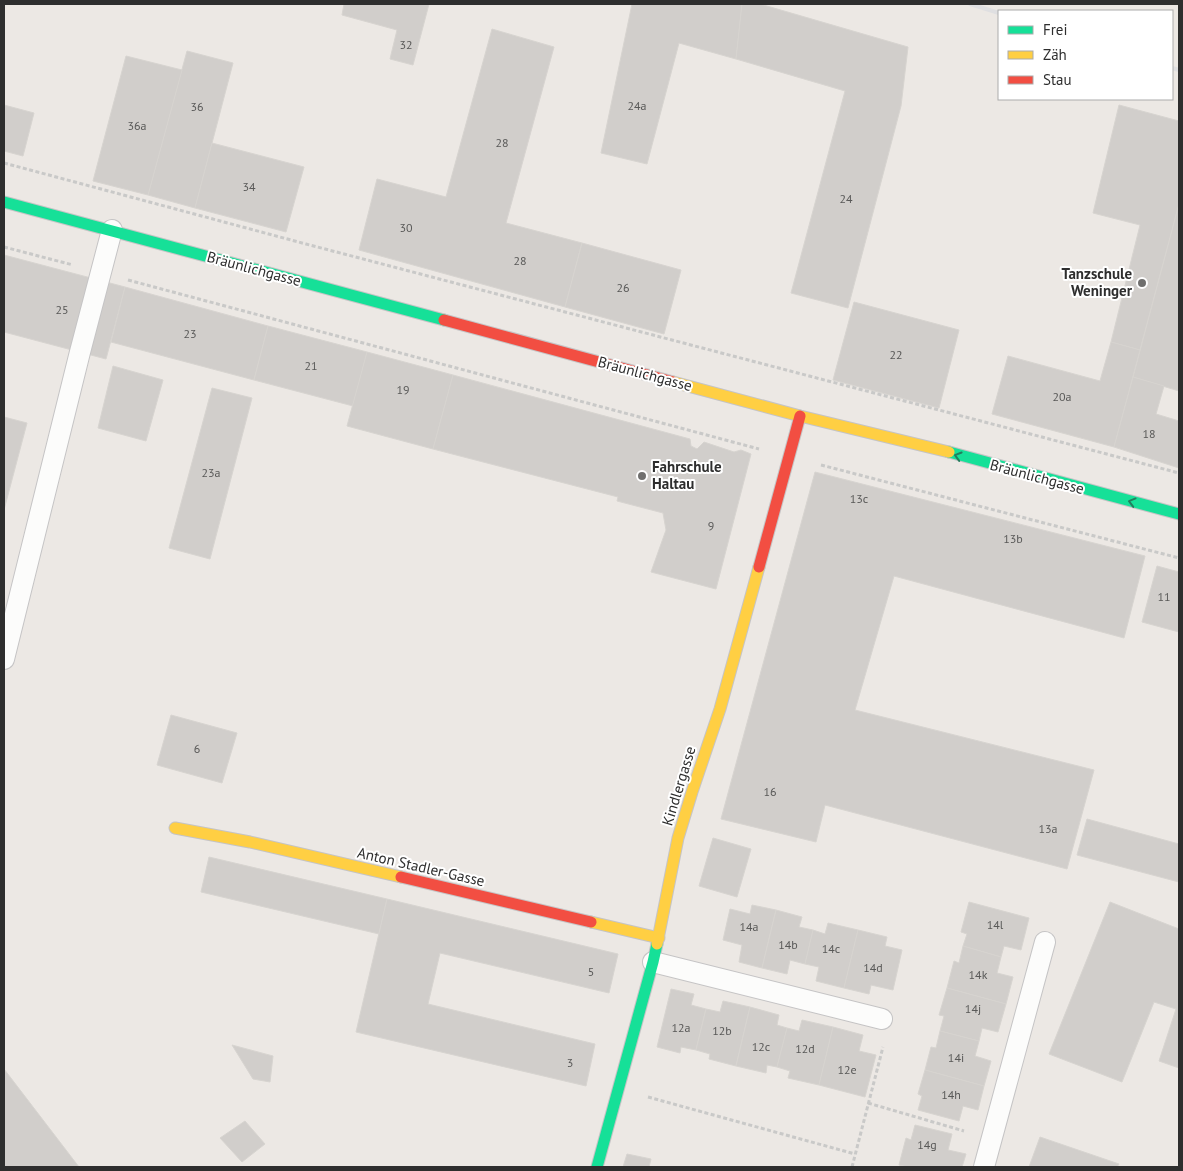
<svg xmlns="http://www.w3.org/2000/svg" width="1183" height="1171" font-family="'PT Sans',sans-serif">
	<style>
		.building { fill: #d1cecb; stroke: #d7d4d0 }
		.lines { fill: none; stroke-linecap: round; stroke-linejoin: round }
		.lane-casing { stroke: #c5c4c5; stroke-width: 22 }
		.fast-casing { stroke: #c5c4c5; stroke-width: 13 }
		.slow-casing { stroke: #c5c4c5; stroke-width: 13 }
		.jam-casing { stroke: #c5c4c5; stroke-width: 13 }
		.path { stroke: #c9c9c8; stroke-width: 3; stroke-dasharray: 4 2.5; stroke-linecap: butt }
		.lane { stroke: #fcfcfb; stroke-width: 20 }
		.fast { stroke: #16e098; stroke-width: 11 }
		.slow { stroke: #ffcf43; stroke-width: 11 }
		.jam { stroke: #f24e42; stroke-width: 11 }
		.rail { stroke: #dfdfe1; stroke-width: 4 }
		.oneway { stroke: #237e5e }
		.poi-dot { fill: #706f6e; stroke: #fff; stroke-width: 2 }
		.labels { text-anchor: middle; stroke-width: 4; stroke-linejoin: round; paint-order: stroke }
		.number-label { font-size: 12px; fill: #585857 }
		.street-label { font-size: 15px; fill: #2e2e2e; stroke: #fff }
		.poi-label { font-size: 15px; font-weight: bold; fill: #2e2e2e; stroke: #fff; text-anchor: end }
	</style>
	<rect width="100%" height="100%" fill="#ece8e4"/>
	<g class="building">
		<polygon points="344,4 429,4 413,65 390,59 397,30 342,15"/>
		<polygon points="632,4 742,4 736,59 679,43 647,164 601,153"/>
		<polygon points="742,4 760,4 908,47 901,106 848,308 791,293 845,91 736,59"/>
		<polygon points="492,29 554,47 506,223 582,243 565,307 359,250 377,179 446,197"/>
		<polygon points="187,51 233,63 195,208 148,195"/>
		<polygon points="126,56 182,70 148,195 93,181"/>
		<polygon points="4,105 34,113 23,156 4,151"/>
		<polygon points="1119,105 1179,121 1179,204 1140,350 1111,342 1140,225 1093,213"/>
		<polygon points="212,143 304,167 286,232 195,208"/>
		<polygon points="1179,204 1179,391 1133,377"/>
		<polygon points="582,243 681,270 664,334 565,307"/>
		<polygon points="4,255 125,287 106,359 4,332"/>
		<polygon points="125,287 268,326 254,380 111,342"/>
		<polygon points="854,302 959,330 939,408 833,380"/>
		<polygon points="268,326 367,352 353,406 254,380"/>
		<polygon points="1111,342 1140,350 1114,447 992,414 1008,356 1100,381"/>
		<polygon points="367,352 453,375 433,449 347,426"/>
		<polygon points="113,366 163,380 146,441 98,428"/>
		<polygon points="453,375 690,439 691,446 697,449 704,442 734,452 741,450 751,454 716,589 651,572 666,530 663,513 617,501 618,497 433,449"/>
		<polygon points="1133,377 1164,386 1156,414 1179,421 1179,468 1114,447"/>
		<polygon points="212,388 252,398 210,559 169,548"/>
		<polygon points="4,417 27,423 4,510"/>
		<polygon points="815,472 1145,556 1124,638 894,576 855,710 1094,770 1067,869 825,805 816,842 721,819"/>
		<polygon points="1157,566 1179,572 1179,632 1142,622"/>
		<polygon points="171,715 237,733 222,783 157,765"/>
		<polygon points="1087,819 1179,844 1179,882 1077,855"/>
		<polygon points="713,838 751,849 737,897 699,886"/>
		<polygon points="209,857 387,899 379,934 201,892"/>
		<polygon points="387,899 618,954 609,993 440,953 428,1004 595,1044 586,1086 356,1032"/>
		<polygon points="969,902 1029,918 1021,950 1004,946 1001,957 963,946 967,934 961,932"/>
		<polygon points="1110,902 1179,929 1179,1068 1159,1061 1176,1009 1154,1002 1122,1082 1049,1054"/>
		<polygon points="752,905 776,910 762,968 739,962 742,945 723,940 730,909 750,914"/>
		<polygon points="776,910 802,917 799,927 813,930 805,964 790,960 787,974 762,968"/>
		<polygon points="828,923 858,930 844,988 816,981 819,967 805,964 813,930 825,934"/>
		<polygon points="858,930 887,937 885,946 902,950 893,990 871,985 869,994 844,988"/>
		<polygon points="963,946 1001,957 997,973 1013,977 1006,1004 947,988 954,961 959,963"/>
		<polygon points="947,988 1006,1004 998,1032 982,1028 979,1041 940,1031 944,1016 939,1015"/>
		<polygon points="671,989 694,994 691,1005 706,1009 696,1050 681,1047 680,1053 657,1047"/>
		<polygon points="723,1001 750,1007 736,1066 709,1059 710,1054 696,1050 706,1009 720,1012"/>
		<polygon points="750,1007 779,1015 777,1025 787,1028 777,1067 767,1065 766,1073 736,1066"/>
		<polygon points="802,1020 833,1027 819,1085 788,1078 790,1071 777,1067 787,1028 799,1031"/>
		<polygon points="833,1027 863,1035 859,1051 876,1055 865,1097 819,1085"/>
		<polygon points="940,1031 979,1041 975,1056 991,1061 984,1086 925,1070 931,1047 936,1048"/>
		<polygon points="232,1045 273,1056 270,1082 253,1079"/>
		<polygon points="4,1069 79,1167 4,1167"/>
		<polygon points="925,1070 984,1086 978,1110 963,1106 959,1121 918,1110 922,1096 918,1094"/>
		<polygon points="245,1121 265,1144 242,1162 220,1138"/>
		<polygon points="915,1125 952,1134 948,1150 966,1154 962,1167 908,1167 899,1165 906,1138 911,1140"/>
		<polygon points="1040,1137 1119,1164 1117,1167 1029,1167"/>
		<polygon points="627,1154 651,1159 649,1167 623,1167"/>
	</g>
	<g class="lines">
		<defs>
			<g id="lane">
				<polyline points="4,659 80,352 112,230"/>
				<polyline points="653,962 882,1019"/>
				<polyline points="984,1167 1045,942"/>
			</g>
			<g id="fast">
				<polyline points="4,202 444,320"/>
				<polyline points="949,452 1179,514"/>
				<polyline points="597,1167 653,962 657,944"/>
			</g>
			<g id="slow">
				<polyline points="673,382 800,416 949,452"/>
				<polyline points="175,828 250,842 401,877"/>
				<polyline points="591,922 659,938"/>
				<polyline points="657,944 678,838 692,792 720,709 759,567"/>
			</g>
			<g id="jam">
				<polyline points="444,320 673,382"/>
				<polyline points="759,567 800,416"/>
				<polyline points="401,877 591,922"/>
			</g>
		</defs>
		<use href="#lane" class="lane-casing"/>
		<use href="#fast" class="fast-casing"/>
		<use href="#slow" class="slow-casing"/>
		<use href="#jam" class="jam-casing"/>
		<g class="path">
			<polyline points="4,163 306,244 1179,473"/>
			<polyline points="4,247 73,265"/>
			<polyline points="128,280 759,449"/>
			<polyline points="821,465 1179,558"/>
			<polyline points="648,1097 855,1154"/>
			<polyline points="868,1103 964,1131"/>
			<polyline points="852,1167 883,1047"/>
		</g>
		<use href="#lane" class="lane"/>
		<use href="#fast" class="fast"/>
		<use href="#slow" class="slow"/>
		<use href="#jam" class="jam"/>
		<g class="rail">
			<polyline points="970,4 999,13"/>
			<polyline points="1172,68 1179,70"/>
		</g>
	</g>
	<defs><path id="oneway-chevron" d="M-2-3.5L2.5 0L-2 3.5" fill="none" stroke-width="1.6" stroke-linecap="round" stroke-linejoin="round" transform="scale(1.25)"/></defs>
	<g class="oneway">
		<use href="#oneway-chevron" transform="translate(958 456) rotate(-164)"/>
		<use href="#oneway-chevron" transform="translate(1132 502) rotate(-165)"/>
	</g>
	<g class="poi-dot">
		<circle cx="1142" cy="283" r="5"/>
		<circle cx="642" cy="476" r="5"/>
	</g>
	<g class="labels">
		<g class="number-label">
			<text x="406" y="49">32</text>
			<text x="637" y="110">24a</text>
			<text x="197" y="111">36</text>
			<text x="137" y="130">36a</text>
			<text x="502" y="147">28</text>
			<text x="249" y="191">34</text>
			<text x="846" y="203">24</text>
			<text x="406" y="232">30</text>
			<text x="520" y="265">28</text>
			<text x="623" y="292">26</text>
			<text x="62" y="314">25</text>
			<text x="190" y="338">23</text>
			<text x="896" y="359">22</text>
			<text x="311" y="370">21</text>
			<text x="403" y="394">19</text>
			<text x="1062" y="401">20a</text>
			<text x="1149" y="438">18</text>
			<text x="211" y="477">23a</text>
			<text x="859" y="503">13c</text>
			<text x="711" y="530">9</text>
			<text x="1013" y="543">13b</text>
			<text x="1164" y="601">11</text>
			<text x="197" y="753">6</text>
			<text x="770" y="796">16</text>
			<text x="1048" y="833">13a</text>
			<text x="995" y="929">14l</text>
			<text x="749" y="931">14a</text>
			<text x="788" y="949">14b</text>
			<text x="831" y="953">14c</text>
			<text x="873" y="972">14d</text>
			<text x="591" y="976">5</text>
			<text x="978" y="979">14k</text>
			<text x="973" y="1013">14j</text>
			<text x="681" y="1032">12a</text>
			<text x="722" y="1035">12b</text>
			<text x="761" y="1051">12c</text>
			<text x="805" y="1053">12d</text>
			<text x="956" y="1062">14i</text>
			<text x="570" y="1067">3</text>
			<text x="847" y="1074">12e</text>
			<text x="951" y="1099">14h</text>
			<text x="927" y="1149">14g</text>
		</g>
		<g class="street-label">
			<text transform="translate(254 269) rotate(15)" y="5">Bräunlichgasse</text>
			<text transform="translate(645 374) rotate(15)" y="5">Bräunlichgasse</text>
			<text transform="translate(1037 477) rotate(15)" y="5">Bräunlichgasse</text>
			<text transform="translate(679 786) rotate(-73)" y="5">Kindlergasse</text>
			<text transform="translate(421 867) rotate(13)" y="5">Anton Stadler-Gasse</text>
		</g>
		<g class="poi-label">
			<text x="1132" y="279">Tanzschule<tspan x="1132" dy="17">Weninger</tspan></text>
			<text x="652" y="472" text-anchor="start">Fahrschule<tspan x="652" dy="17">Haltau</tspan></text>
		</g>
	</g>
	<rect width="1183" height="1171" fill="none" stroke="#2e2e2e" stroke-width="10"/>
	<rect x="998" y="10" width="175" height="90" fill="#ffffff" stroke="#ababab"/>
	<rect x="1008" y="26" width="25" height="8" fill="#16e098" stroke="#ababab"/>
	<text x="1043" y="35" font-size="15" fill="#2e2e2e">Frei</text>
	<rect x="1008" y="51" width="25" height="8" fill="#ffcf43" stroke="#ababab"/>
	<text x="1043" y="60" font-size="15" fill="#2e2e2e">Zäh</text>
	<rect x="1008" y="76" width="25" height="8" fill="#f24e42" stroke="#ababab"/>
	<text x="1043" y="85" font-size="15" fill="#2e2e2e">Stau</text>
</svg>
